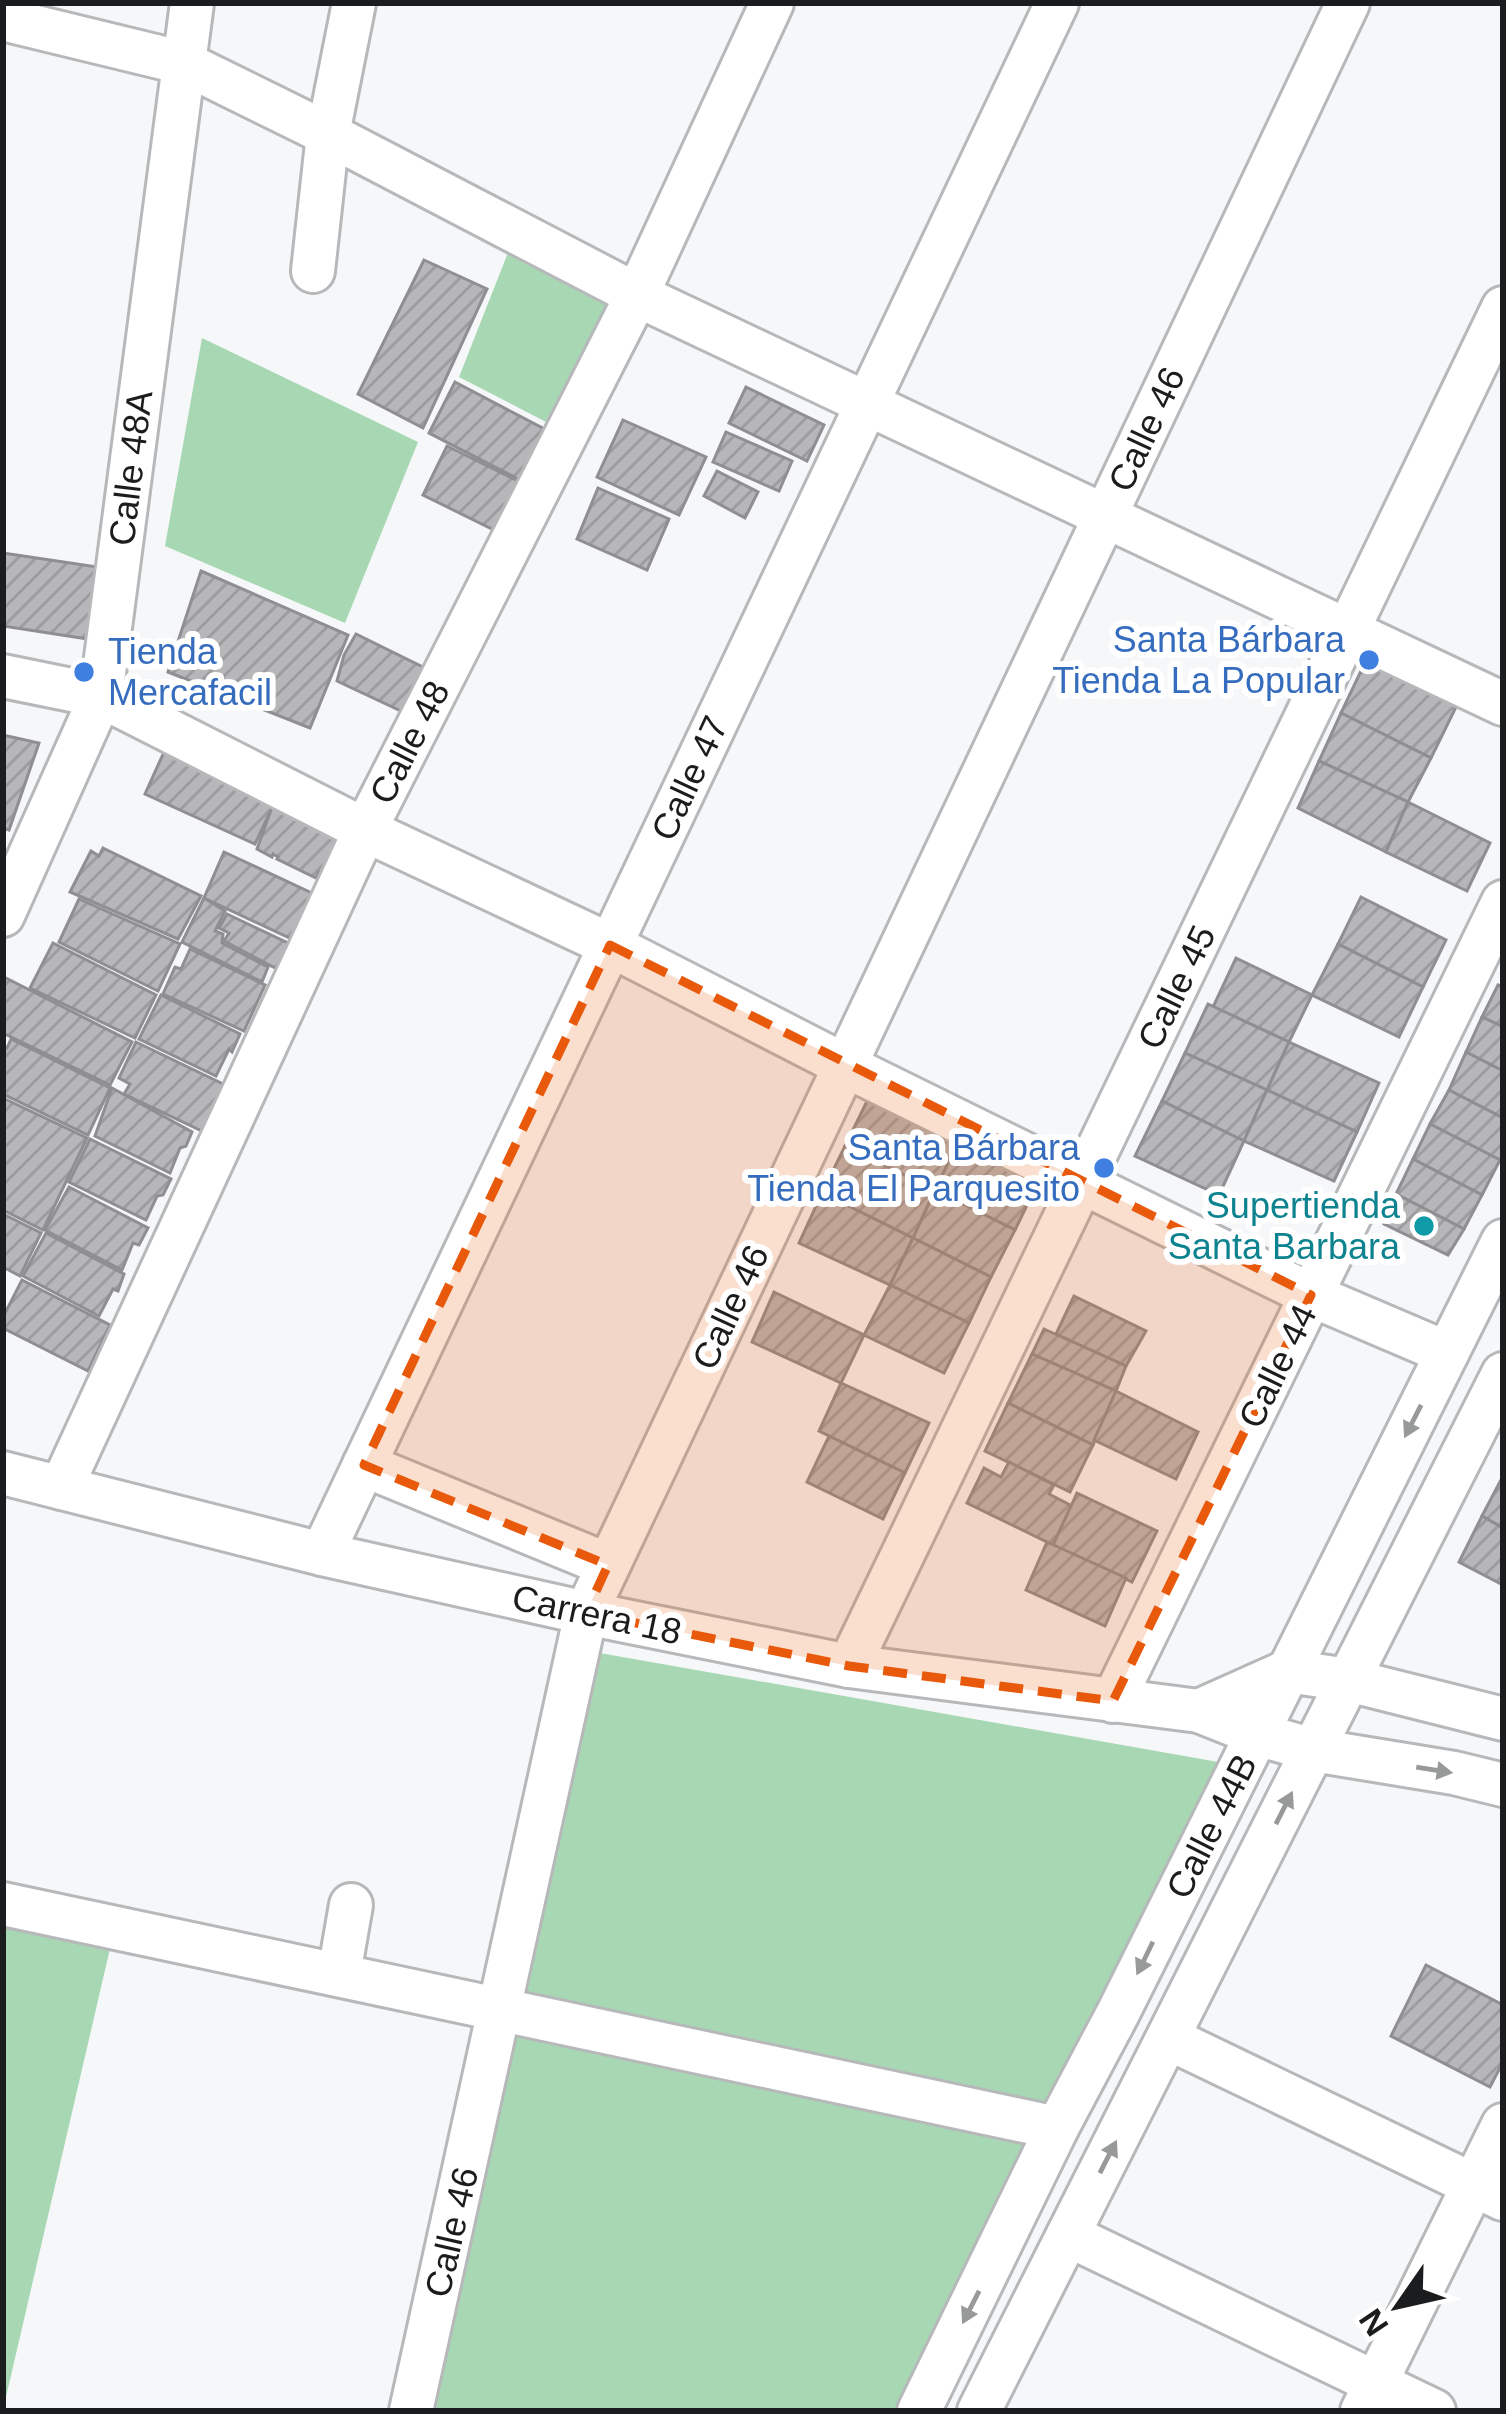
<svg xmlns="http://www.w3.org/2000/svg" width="1506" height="2414" font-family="Arial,sans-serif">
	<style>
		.green { fill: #a8d8b3 }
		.building { fill: url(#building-hatch); stroke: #8f8e91; stroke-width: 3 }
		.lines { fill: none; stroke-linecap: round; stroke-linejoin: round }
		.minor-casing { stroke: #b6b8ba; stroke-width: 48 }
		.minor { stroke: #fff; stroke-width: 42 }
		.oneway { fill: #989999 }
		.marked { fill: #e8590c; fill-opacity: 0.2; stroke: #e8590c; stroke-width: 9; stroke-dasharray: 24 15; stroke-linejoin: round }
		.shop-dot { fill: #3f7fe0; stroke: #fff; stroke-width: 4.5 }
		.culture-dot { fill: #0f9aa8; stroke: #fff; stroke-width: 4.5 }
		.labels { text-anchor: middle; stroke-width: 12; stroke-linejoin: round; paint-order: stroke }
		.street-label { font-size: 36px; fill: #1b1c1d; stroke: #fff }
		.shop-label { font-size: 36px; fill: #366cbe; stroke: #fff; text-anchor: end }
		.culture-label { font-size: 36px; fill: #0d838f; stroke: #fff; text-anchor: end }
	</style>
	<defs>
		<pattern id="building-hatch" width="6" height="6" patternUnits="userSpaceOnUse" patternTransform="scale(3)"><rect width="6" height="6" fill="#b7b7b9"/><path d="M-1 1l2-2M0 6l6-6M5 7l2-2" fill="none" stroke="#9d9d9f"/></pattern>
	</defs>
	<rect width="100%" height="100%" fill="#f5f7f9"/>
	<g class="green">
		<polygon points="513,240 618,291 548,423 459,377"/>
		<polygon points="202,338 418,442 345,623 165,546"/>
		<polygon points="577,1649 1241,1766 929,2411 411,2411"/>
		<polygon points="3,1904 115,1927 3,2410"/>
	</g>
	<g class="building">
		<polygon points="424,260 487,289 423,428 358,394"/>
		<polygon points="455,382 550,432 524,482 429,433"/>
		<polygon points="746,387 824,425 807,461 729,423"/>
		<polygon points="623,420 706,457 679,515 597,477"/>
		<polygon points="726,432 792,461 779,491 713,462"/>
		<polygon points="447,446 526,485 502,534 423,495"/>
		<polygon points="717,471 758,492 745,518 704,496"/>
		<polygon points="598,488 669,519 647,570 577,539"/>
		<polygon points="3,553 104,568 94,640 3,626"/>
		<polygon points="201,571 348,635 310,728 168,672"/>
		<polygon points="356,634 439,675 418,719 337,681 344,655"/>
		<polygon points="1368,656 1459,701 1431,758 1341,713"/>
		<polygon points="1341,713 1431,758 1408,802 1319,761"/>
		<polygon points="3,735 39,743 9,830 3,828"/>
		<polygon points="169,741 279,793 255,844 145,794"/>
		<polygon points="1319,761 1408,802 1386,852 1298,808"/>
		<polygon points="275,799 359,837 339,881 319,872 316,878 277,859 278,857 273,854 272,857 257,849"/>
		<polygon points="1408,802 1490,843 1467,891 1386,852"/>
		<polygon points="103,848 201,896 178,939 70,892 91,851 99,856"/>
		<polygon points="224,852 316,895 296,941 204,898"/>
		<polygon points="1361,897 1446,940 1423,987 1338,944"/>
		<polygon points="204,898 225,911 215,931 223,934 222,943 268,967 262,982 182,942"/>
		<polygon points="79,899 180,944 158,991 59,942"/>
		<polygon points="227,914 290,944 277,969 224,941 229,933 219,928"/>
		<polygon points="53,943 156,995 135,1038 30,988"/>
		<polygon points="1338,944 1423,987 1399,1037 1312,995"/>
		<polygon points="190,949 265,985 244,1031 163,994 175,967 181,969"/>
		<polygon points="1236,958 1312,995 1289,1042 1213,1007"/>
		<polygon points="4,977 132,1042 110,1085 3,1033"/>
		<polygon points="1498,985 1503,987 1503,1027 1482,1017"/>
		<polygon points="161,995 240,1034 232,1052 229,1049 216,1076 139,1039"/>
		<polygon points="1208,1004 1289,1042 1267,1090 1185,1053"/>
		<polygon points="1482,1017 1503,1027 1503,1071 1466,1052"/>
		<polygon points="11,1039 110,1088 88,1135 3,1094 3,1046 7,1048"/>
		<polygon points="136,1042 225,1085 202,1131 124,1094 130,1084 119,1078"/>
		<polygon points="1289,1042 1379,1083 1357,1132 1267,1090"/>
		<polygon points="1466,1052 1503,1071 1503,1118 1449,1090"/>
		<polygon points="1185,1053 1267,1090 1244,1141 1162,1101"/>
		<polygon points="112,1088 192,1132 186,1146 180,1148 170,1173 95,1136"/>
		<polygon points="1267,1090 1357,1132 1334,1181 1244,1141"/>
		<polygon points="1449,1090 1503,1118 1503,1153 1500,1160 1430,1124"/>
		<polygon points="871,1093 961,1137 935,1190 845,1146"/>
		<polygon points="3,1098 87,1138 43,1230 3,1210"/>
		<polygon points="1162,1101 1244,1141 1219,1195 1135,1156"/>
		<polygon points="1430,1124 1500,1160 1482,1195 1413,1159"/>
		<polygon points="961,1137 1041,1176 1015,1230 935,1190"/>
		<polygon points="90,1139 171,1179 163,1195 157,1196 146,1220 69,1182"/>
		<polygon points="845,1146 935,1190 913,1238 822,1193"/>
		<polygon points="1413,1159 1482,1195 1464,1229 1396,1194"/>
		<polygon points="69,1187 148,1228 139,1245 133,1243 122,1270 45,1230"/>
		<polygon points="935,1190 1015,1230 991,1277 913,1238"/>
		<polygon points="822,1193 913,1238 890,1285 799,1243"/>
		<polygon points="1396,1194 1464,1229 1448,1255 1384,1224"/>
		<polygon points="3,1214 41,1233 20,1276 3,1267"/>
		<polygon points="46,1233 124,1274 118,1291 113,1289 99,1316 23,1276"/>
		<polygon points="913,1238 991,1277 969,1323 890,1285"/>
		<polygon points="22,1280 110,1325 88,1371 3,1328 3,1317"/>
		<polygon points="890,1285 969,1323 944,1373 864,1335"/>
		<polygon points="774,1292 864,1335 841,1383 752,1342"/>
		<polygon points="1074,1296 1146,1331 1126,1366 1056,1334"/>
		<polygon points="1044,1329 1126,1366 1116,1391 1032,1354"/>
		<polygon points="1032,1354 1116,1391 1093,1445 1008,1403"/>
		<polygon points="841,1383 929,1423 905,1473 819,1431"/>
		<polygon points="1116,1391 1198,1432 1176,1479 1094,1440"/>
		<polygon points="1008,1403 1093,1445 1070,1492 985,1451"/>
		<polygon points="829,1436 905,1473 883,1519 807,1482"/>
		<polygon points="1009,1462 1054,1485 1049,1494 1072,1506 1053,1545 967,1503 984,1468 1001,1477"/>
		<polygon points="1503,1476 1503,1528 1482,1516"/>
		<polygon points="1077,1493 1157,1531 1132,1582 1053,1545"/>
		<polygon points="1482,1516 1503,1528 1503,1585 1459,1562"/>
		<polygon points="1047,1542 1126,1578 1105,1626 1026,1590"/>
		<polygon points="1426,1965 1503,2005 1503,2062 1490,2087 1391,2036"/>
	</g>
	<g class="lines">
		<defs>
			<g id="minor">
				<polyline points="3,19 184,63 328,134 637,295 1503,704"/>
				<polyline points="313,271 328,134 354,3"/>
				<polyline points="3,676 101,696 365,830 610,945 844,1065 1311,1295 1447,1353"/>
				<polyline points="3,915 101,696 192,3"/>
				<polyline points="364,1465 608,1565"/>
				<polyline points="3,1473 322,1554 586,1613 849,1666 1199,1711 1257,1734 1313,1750 1454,1773 1503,1785"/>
				<polyline points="61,1488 365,830 637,295 772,3"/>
				<polyline points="322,1554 1057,3"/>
				<polyline points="849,1666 1503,308"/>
				<polyline points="1113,1701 1503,902"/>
				<polyline points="1199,1711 1288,1671 1348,1680 1503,1719"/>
				<polyline points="3,1904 1057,2128"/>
				<polyline points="339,1974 351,1905"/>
				<polyline points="1168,2038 1503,2199"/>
				<polyline points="1068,2235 1434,2411"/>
				<polyline points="411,2411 586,1613 1348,3"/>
				<polyline points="919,2411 1057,2128 1118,2013 1503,1241"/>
				<polyline points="979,2411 1503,1374"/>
				<polyline points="1362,2411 1503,2125"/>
			</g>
		</defs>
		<use href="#minor" class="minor-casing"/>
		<use href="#minor" class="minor"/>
	</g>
	<defs><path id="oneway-solid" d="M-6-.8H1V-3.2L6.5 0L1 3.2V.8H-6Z" transform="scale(3)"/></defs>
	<g class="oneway">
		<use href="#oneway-solid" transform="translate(1413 1421) rotate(117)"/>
		<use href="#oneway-solid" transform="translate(1434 1770) rotate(9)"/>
		<use href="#oneway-solid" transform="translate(1284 1808) rotate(-63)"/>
		<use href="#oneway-solid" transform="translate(1145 1958) rotate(116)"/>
		<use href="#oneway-solid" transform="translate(1108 2157) rotate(-63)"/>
		<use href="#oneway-solid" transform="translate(971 2307) rotate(117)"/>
	</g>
	<path class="marked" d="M610,945l701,350 -198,406 -264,-35 -263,-53 22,-48 -244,-100z"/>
	<g class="shop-dot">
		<circle cx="1369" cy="660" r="12"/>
		<circle cx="84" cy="672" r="12"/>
		<circle cx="1104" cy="1168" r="12"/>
	</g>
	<circle class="culture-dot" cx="1424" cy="1226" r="12"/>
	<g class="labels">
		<g class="street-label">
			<text transform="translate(1146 429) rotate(-65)" y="13">Calle 46</text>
			<text transform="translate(130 468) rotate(-83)" y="13">Calle 48A</text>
			<text transform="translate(409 742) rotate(-63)" y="13">Calle 48</text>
			<text transform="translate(689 778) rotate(-65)" y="13">Calle 47</text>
			<text transform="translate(1176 987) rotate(-64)" y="13">Calle 45</text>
			<text transform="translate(730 1307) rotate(-65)" y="13">Calle 46</text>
			<text transform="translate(1277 1366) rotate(-64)" y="13">Calle 44</text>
			<text transform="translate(597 1614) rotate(12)" y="13">Carrera 18</text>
			<text transform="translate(1211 1826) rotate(-63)" y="13">Calle 44B</text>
			<text transform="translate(451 2232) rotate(-77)" y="13">Calle 46</text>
		</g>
		<g class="shop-label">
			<text x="1345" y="652">Santa Bárbara<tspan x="1345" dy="41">Tienda La Popular</tspan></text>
			<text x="108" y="664" text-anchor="start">Tienda<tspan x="108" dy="41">Mercafacil</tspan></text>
			<text x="1080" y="1160">Santa Bárbara<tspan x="1080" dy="41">Tienda El Parquesito</tspan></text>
		</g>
		<g class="culture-label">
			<text x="1400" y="1218">Supertienda<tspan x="1400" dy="41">Santa Barbara</tspan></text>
		</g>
	</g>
	<rect width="1506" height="2414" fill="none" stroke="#1b1c1d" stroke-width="12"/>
	<g transform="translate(1398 2306) rotate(236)" stroke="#ffffff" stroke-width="9" paint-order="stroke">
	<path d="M0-9L21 45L0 30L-21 45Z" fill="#1b1c1d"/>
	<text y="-18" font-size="33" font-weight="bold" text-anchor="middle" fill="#1b1c1d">N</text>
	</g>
</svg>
